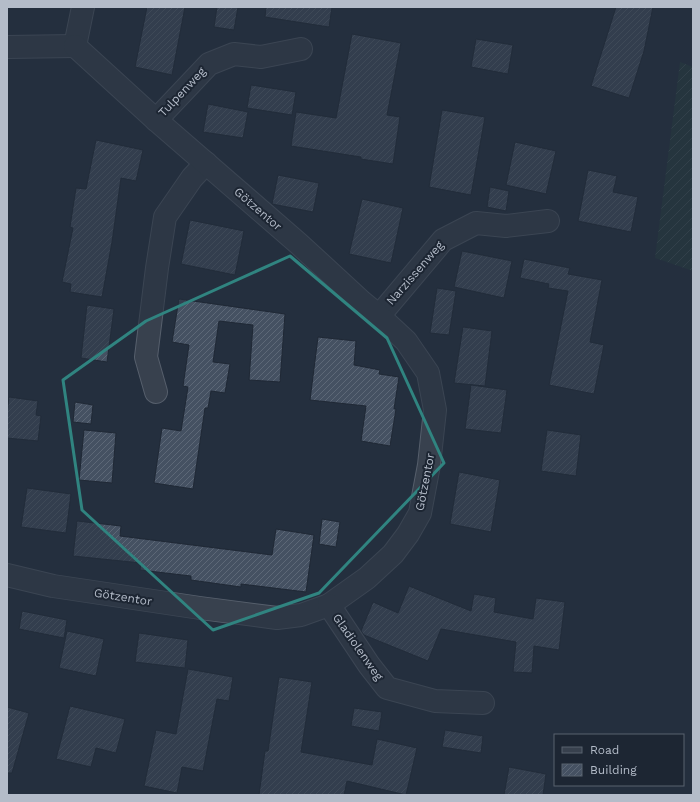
<svg xmlns="http://www.w3.org/2000/svg" width="700" height="802" font-family="'Work Sans',sans-serif">
	<style>
		.garden { fill: url(#garden-furrows) }
		.building { fill: url(#building-hatch); stroke: #1f2835 }
		.lines { fill: none; stroke-linecap: round; stroke-linejoin: round }
		.street-casing { stroke: #565f6c; stroke-width: 24 }
		.street { stroke: #38414e; stroke-width: 22 }
		.marked { fill: none; stroke: #308480; stroke-width: 3; stroke-linejoin: round }
		.labels { text-anchor: middle; stroke-width: 4; stroke-linejoin: round; paint-order: stroke }
		.street-label { font-size: 12px; fill: #b4bcc9; stroke: #1d2633 }
	</style>
	<defs>
		<pattern id="garden-furrows" width="10" height="10" patternUnits="userSpaceOnUse"><rect width="10" height="10" fill="#263c3f"/><path d="M-1 1l2-2M0 10L10 0M9 11l2-2" fill="none" stroke="#435659"/></pattern>
		<pattern id="building-hatch" width="6" height="6" patternUnits="userSpaceOnUse"><rect width="6" height="6" fill="#455162"/><path d="M-1 1l2-2M0 6l6-6M5 7l2-2" fill="none" stroke="#5d6877"/></pattern>
	</defs>
	<rect width="100%" height="100%" fill="#242f3e"/>
	<polygon class="garden" points="680,62 693,67 693,271 655,258"/>
	<g class="building">
		<polygon points="147,7 185,7 172,75 135,67"/>
		<polygon points="217,7 238,7 234,30 214,27"/>
		<polygon points="266,7 332,7 329,27 265,17"/>
		<polygon points="616,7 653,7 644,51 629,98 591,86"/>
		<polygon points="352,34 401,43 387,115 400,117 393,164 361,159 361,157 291,146 296,112 336,118"/>
		<polygon points="476,39 513,45 508,74 471,67"/>
		<polygon points="251,85 296,92 292,115 247,108"/>
		<polygon points="208,104 248,112 243,138 203,132"/>
		<polygon points="442,110 485,117 471,195 429,187"/>
		<polygon points="96,140 143,150 136,181 121,178 112,242 102,297 70,292 71,284 62,282 73,228 70,227 76,188 86,189"/>
		<polygon points="515,142 556,151 546,194 506,185"/>
		<polygon points="588,170 617,176 613,192 638,197 631,232 578,221"/>
		<polygon points="278,175 319,183 313,212 272,204"/>
		<polygon points="490,187 509,191 506,211 487,207"/>
		<polygon points="362,199 403,208 391,263 349,254"/>
		<polygon points="190,220 244,231 235,275 181,264"/>
		<polygon points="462,251 512,261 504,298 454,287"/>
		<polygon points="524,259 570,268 568,274 602,280 590,342 604,345 594,394 549,385 568,291 548,288 549,284 520,278"/>
		<polygon points="437,288 456,291 449,335 430,333"/>
		<polygon points="179,299 285,314 280,382 249,380 253,325 219,321 213,362 230,364 225,393 211,391 208,408 205,408 193,489 154,483 162,428 181,431 188,387 183,386 189,345 172,342"/>
		<polygon points="87,305 114,309 107,362 81,358"/>
		<polygon points="463,327 492,331 485,386 454,383"/>
		<polygon points="318,337 356,341 354,365 380,370 379,374 399,377 394,409 396,409 390,446 361,441 366,406 310,400"/>
		<polygon points="471,385 507,390 501,433 465,429"/>
		<polygon points="9,397 38,401 36,415 41,416 38,441 7,438 7,414"/>
		<polygon points="75,402 93,405 91,424 73,422"/>
		<polygon points="84,430 116,433 112,483 79,480"/>
		<polygon points="547,430 581,435 576,476 541,471"/>
		<polygon points="459,472 500,480 491,532 450,524"/>
		<polygon points="27,488 71,494 66,533 21,527"/>
		<polygon points="322,519 340,522 336,547 319,544"/>
		<polygon points="77,521 121,526 120,536 272,555 276,529 314,535 306,592 241,584 241,587 191,580 191,576 140,570 141,563 73,556"/>
		<polygon points="409,586 471,611 474,594 496,598 494,612 533,619 536,598 565,602 559,650 534,646 532,673 513,672 516,642 441,629 428,661 364,635 361,631 373,602 398,613"/>
		<polygon points="22,611 67,620 64,638 19,629"/>
		<polygon points="67,631 104,639 96,676 59,668"/>
		<polygon points="139,633 188,640 185,668 135,662"/>
		<polygon points="188,669 233,677 229,701 217,699 203,771 182,767 177,793 144,786 156,730 176,734"/>
		<polygon points="279,677 312,682 301,752 372,765 377,739 417,748 406,795 347,781 344,795 259,795 265,751 268,751"/>
		<polygon points="70,706 125,719 116,753 96,748 91,767 56,759"/>
		<polygon points="7,707 29,713 12,773 7,773"/>
		<polygon points="354,708 382,712 379,731 351,726"/>
		<polygon points="445,730 483,736 481,753 442,747"/>
		<polygon points="509,767 546,774 543,795 504,795"/>
	</g>
	<g class="lines">
		<defs>
			<g id="street">
				<polyline points="75,46 83,7"/>
				<polyline points="7,47 75,46"/>
				<polyline points="156,120 209,64 234,54 261,57 301,49"/>
				<polyline points="379,316 443,240 476,223 506,226 548,221"/>
				<polyline points="156,392 146,357 157,268 165,217 192,178 206,163"/>
				<polyline points="7,575 53,586 200,608 277,618 301,615 329,605 367,578 393,554 408,534 420,513 429,465 435,410 428,373 406,341 379,316 362,302 299,244 156,120 75,46"/>
				<polyline points="329,605 369,665 387,688 435,701 483,703"/>
			</g>
		</defs>
		<use href="#street" class="street-casing"/>
		<use href="#street" class="street"/>
	</g>
	<path d="M0 0H700V802H0ZM290,256l97,82 57,125 -125,130 -106,37 -131,-120 -19,-130 83,-59z" fill="#242f3e" fill-opacity=".55" fill-rule="evenodd"/>
	<path class="marked" d="M290,256l97,82 57,125 -125,130 -106,37 -131,-120 -19,-130 83,-59z"/>
	<g class="labels">
		<g class="street-label">
			<text transform="translate(182 92) rotate(-47)" y="4">Tulpenweg</text>
			<text transform="translate(258 209) rotate(41)" y="4">Götzentor</text>
			<text transform="translate(415 273) rotate(-49)" y="4">Narzissenweg</text>
			<text transform="translate(425 482) rotate(-79)" y="4">Götzentor</text>
			<text transform="translate(123 597) rotate(9)" y="4">Götzentor</text>
			<text transform="translate(358 647) rotate(55)" y="4">Gladiolenweg</text>
		</g>
	</g>
	<rect width="700" height="802" fill="none" stroke="#b4bcc9" stroke-width="16"/>
	<rect x="554" y="734" width="130" height="52" fill="#1d2633" stroke="#59626f"/>
	<rect x="562" y="747" width="20" height="6" fill="#38414e" stroke="#59626f"/>
	<text x="590" y="754" font-size="12" fill="#b4bcc9">Road</text>
	<rect x="562" y="764" width="20" height="12" fill="url(#building-hatch)" stroke="#59626f"/>
	<text x="590" y="774" font-size="12" fill="#b4bcc9">Building</text>
</svg>
